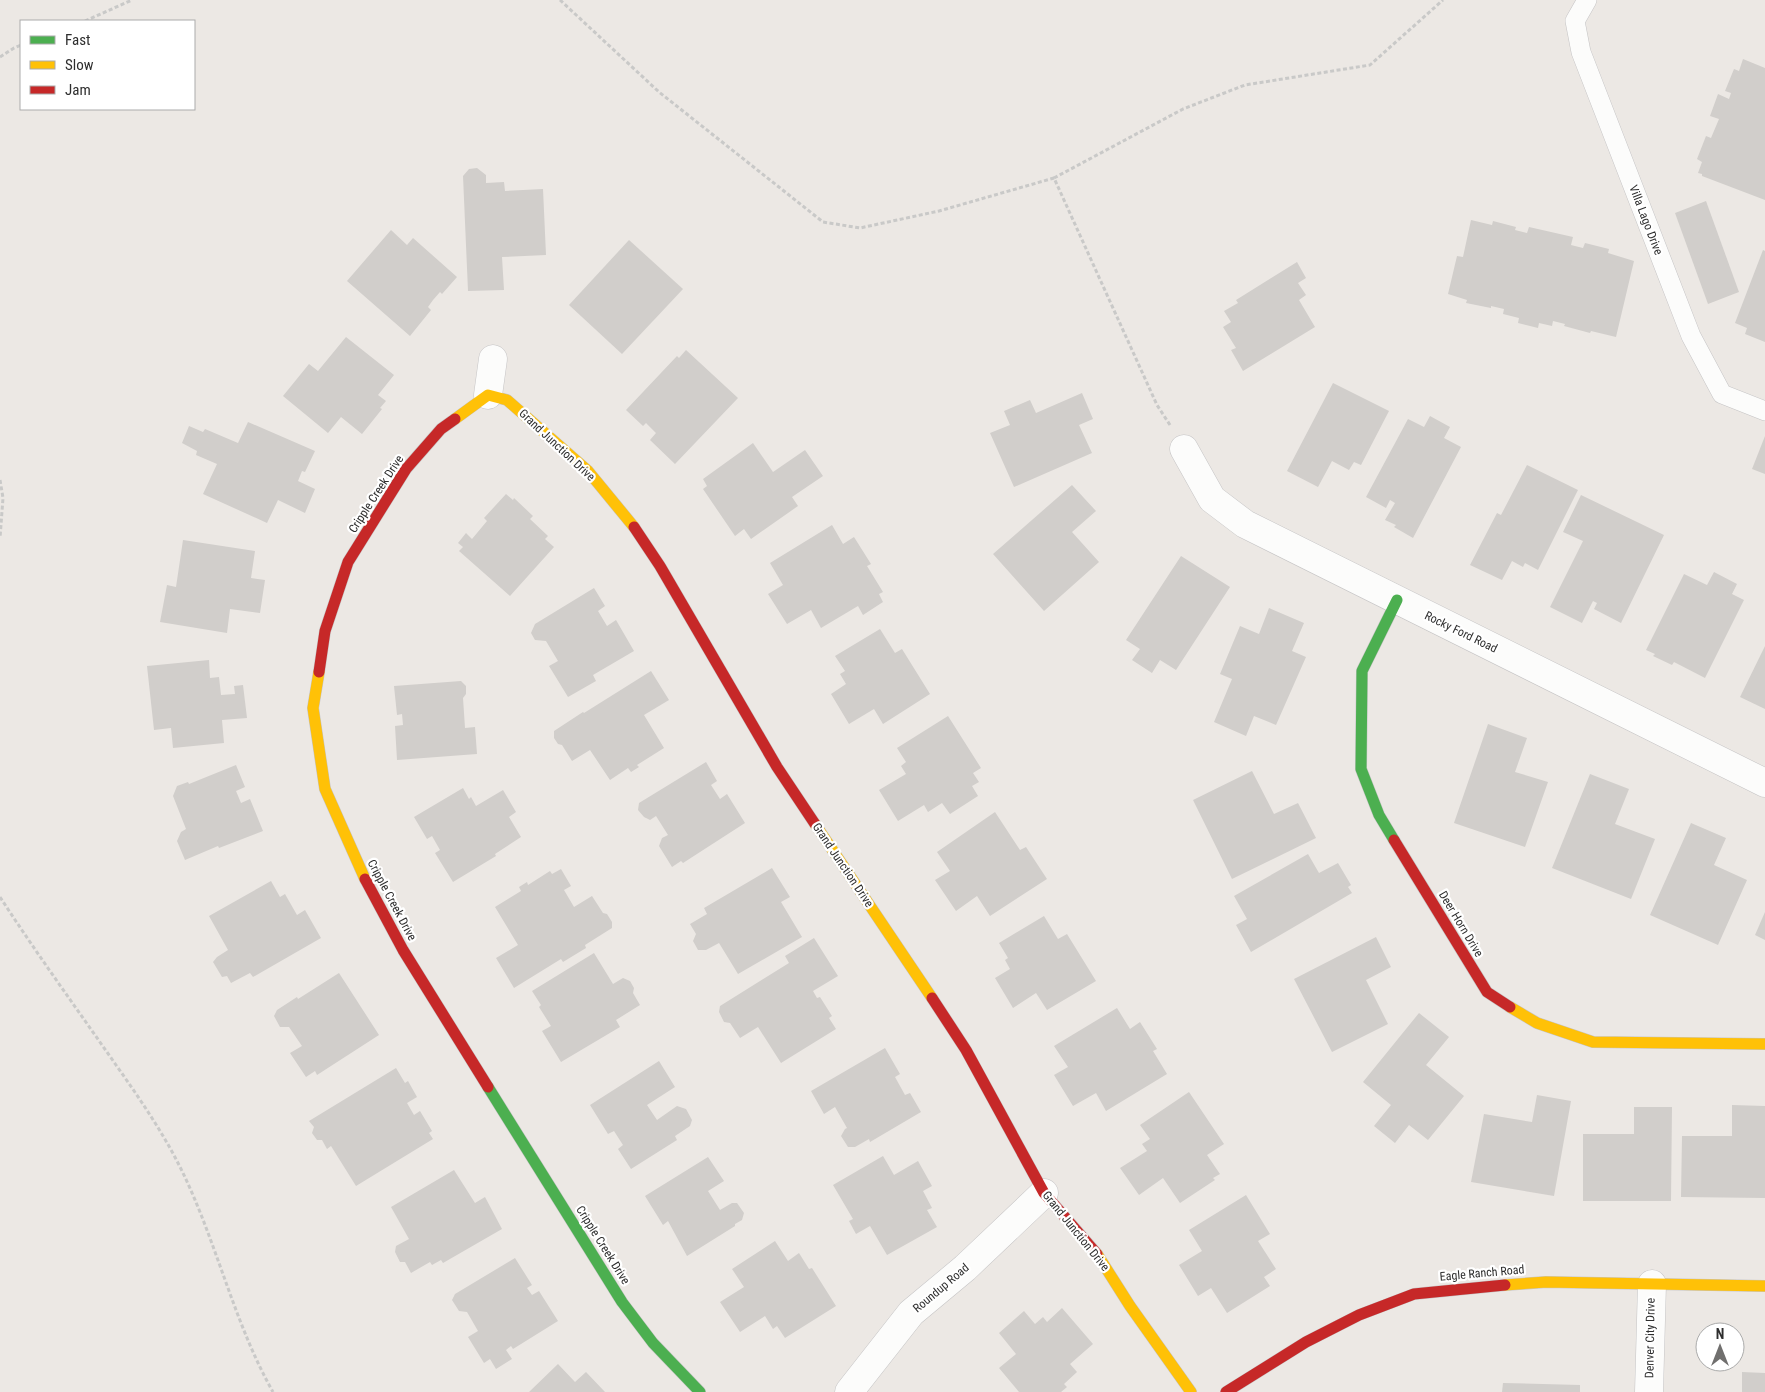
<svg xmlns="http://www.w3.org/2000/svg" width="1765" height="1392" font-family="'Roboto Condensed',sans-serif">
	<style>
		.building { fill: #d1cecb }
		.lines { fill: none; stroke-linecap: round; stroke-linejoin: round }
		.lane-casing { stroke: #c5c4c5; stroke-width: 20 }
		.street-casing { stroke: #c5c4c5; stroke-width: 29 }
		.fast-casing { stroke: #c5c4c5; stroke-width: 12 }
		.slow-casing { stroke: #c5c4c5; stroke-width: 12 }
		.jam-casing { stroke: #c5c4c5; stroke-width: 12 }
		.path { stroke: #c9c9c8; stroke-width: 3; stroke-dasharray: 4 2.5; stroke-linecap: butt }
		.lane { stroke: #fcfcfb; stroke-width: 19 }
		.street { stroke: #fcfcfb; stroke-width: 28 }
		.fast { stroke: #4caf50; stroke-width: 11 }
		.slow { stroke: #ffc107; stroke-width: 11 }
		.jam { stroke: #c62828; stroke-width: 11 }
		.labels { text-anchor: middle; stroke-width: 4.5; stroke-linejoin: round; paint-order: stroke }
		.street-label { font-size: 12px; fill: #2e2e2e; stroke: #fff }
	</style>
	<rect width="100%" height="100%" fill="#ece8e4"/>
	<g class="building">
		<polygon points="1743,59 1765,68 1765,200 1702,176 1702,174 1698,173 1702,162 1697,159 1706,136 1711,138 1719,119 1710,116 1718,94 1729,99 1731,93 1725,91 1734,69 1739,71"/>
		<polygon points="477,168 486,175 486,183 504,182 505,191 543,189 546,255 502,257 504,290 468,291 463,176 469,169"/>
		<polygon points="1706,201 1739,292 1708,304 1675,213"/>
		<polygon points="1471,220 1492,225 1493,221 1516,227 1515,230 1527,233 1529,227 1573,237 1571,245 1583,248 1585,243 1609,249 1608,253 1634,261 1616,337 1591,331 1590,333 1564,326 1565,324 1553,321 1552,326 1539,323 1538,328 1518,323 1519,318 1503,314 1504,309 1491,306 1491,308 1466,303 1467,300 1448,294 1457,256 1463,257"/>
		<polygon points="391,230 407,245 413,238 457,277 442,294 440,292 433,300 428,307 431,310 410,336 347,281"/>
		<polygon points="629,240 683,289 622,354 569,305"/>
		<polygon points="1763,250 1765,251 1765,342 1745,334 1747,328 1735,323"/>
		<polygon points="1297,262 1306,278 1298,283 1306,295 1299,300 1315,327 1243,371 1231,350 1236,348 1223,327 1231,322 1224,311 1238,303 1236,300"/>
		<polygon points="346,337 394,375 378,395 386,401 380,408 382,409 362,434 341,417 328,433 283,396 309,364 318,371"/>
		<polygon points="686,350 738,398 675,464 650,440 656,433 646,423 643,426 626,410 677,356 679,358"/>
		<polygon points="1333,383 1389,411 1361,465 1354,462 1349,470 1332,461 1318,487 1287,471"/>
		<polygon points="1082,393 1093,419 1079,425 1092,453 1014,487 990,433 1010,425 1004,411 1030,400 1036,413"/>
		<polygon points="1430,416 1450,427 1444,438 1461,447 1413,538 1394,527 1396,525 1385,520 1395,503 1390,500 1386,508 1366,497 1408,419 1424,427"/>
		<polygon points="248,422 315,451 305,472 302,471 298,481 315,489 305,513 278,500 267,523 203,494 217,464 196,455 197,451 182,443 189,426 203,432 205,429 238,443"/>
		<polygon points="1765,436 1765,474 1752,469"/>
		<polygon points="753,443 773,472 805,450 823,476 792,497 798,506 751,539 744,529 735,536 703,489 707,486 703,479"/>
		<polygon points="1527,465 1578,490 1538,570 1525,563 1523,567 1512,561 1502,580 1470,565 1497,513 1501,515"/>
		<polygon points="1072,485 1096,511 1072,532 1099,562 1044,611 993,554"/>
		<polygon points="506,494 513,500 514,498 533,516 530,519 548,536 545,539 554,547 510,596 459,551 463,547 458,543 466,533 472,539 487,521 484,518"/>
		<polygon points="1581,495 1664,535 1621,623 1594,609 1597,603 1593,601 1582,623 1550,607 1583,541 1563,532"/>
		<polygon points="832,525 843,544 854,537 871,564 867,566 883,592 879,594 883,602 863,615 858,606 821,628 811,610 787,624 768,594 783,585 770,563"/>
		<polygon points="183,540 255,551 251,578 265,580 260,613 230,609 227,633 160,622 167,585 176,587"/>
		<polygon points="1181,556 1230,587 1176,670 1160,660 1152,673 1132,660 1140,649 1126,640"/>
		<polygon points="1714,572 1737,584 1732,594 1744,600 1705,678 1674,662 1672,665 1653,656 1655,654 1646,650 1684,574 1707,585"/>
		<polygon points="594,588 605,606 598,611 607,626 616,620 634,651 593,675 596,681 568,697 549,666 558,661 546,641 535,640 531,633 535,624"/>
		<polygon points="1269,608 1304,623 1292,651 1306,657 1276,725 1254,716 1246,736 1214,722 1232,679 1220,674 1240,626 1259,634"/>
		<polygon points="880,629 895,653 902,649 930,694 883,724 874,709 849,724 831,694 846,684 840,674 845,671 835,656"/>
		<polygon points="1765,646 1765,709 1740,697"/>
		<polygon points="209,660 210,678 219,677 221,695 235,694 234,686 243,685 247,718 222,720 224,743 173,748 171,728 154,730 147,666"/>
		<polygon points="651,671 669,700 644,715 664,748 637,765 639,767 631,772 628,768 610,780 590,750 572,761 562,745 558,744 554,738 554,731 583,712 584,713"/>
		<polygon points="461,681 466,686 466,694 463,698 465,728 475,727 477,754 397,760 395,726 403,725 402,714 397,715 394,686"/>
		<polygon points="948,716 981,768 973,773 979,782 972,786 978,796 950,814 942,803 928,812 924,805 898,821 879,790 906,774 901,766 906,762 897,748"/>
		<polygon points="1488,724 1527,738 1515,772 1548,782 1525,847 1454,823"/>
		<polygon points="706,762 717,781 711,785 720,799 727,794 745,823 683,863 681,861 672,867 659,846 662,838 668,835 656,816 650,820 644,817 638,810 639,803"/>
		<polygon points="236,765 245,787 236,791 241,803 250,799 263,831 219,848 218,846 185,860 177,841 181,832 186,829 173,796 177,786 188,782 189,784"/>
		<polygon points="1252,771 1274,814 1298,803 1316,838 1232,879 1193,800"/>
		<polygon points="1590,774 1629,789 1615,824 1655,839 1631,899 1552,868"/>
		<polygon points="463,788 469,799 471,797 476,806 503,790 516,812 509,817 521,837 495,854 496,856 453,882 435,853 440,850 432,836 427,839 414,817"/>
		<polygon points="995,812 1020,850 1026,847 1047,879 990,916 977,896 956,911 935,880 950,871 937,852"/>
		<polygon points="1691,823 1726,838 1714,865 1747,880 1718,945 1650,915"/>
		<polygon points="1308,854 1319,873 1338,863 1351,885 1348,887 1352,893 1251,952 1236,925 1247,919 1234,896"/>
		<polygon points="772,868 790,897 781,902 802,937 738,974 719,943 706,950 698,950 693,941 696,934 690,924 707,914 704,908"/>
		<polygon points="561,869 571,886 564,890 574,907 592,896 603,913 607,914 612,922 612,928 585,945 586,948 563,962 561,959 514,988 496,958 518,945 495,907 521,891 519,887 527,882 528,885 550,871 552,874"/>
		<polygon points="271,881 280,897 285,894 297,915 305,910 321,938 253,977 250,973 231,983 227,976 222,977 213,962 217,957 228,950 209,916"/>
		<polygon points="1765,912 1765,940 1755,935"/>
		<polygon points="1044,916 1058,939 1067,934 1096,981 1047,1010 1036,993 1013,1008 995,978 1010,969 1005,960 1008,958 999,943"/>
		<polygon points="1376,937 1391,967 1366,980 1388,1024 1332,1052 1294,979"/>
		<polygon points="814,938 838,976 813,991 817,998 820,997 832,1016 829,1018 836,1029 781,1063 758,1027 740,1038 730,1023 724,1022 719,1012 720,1006 789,963 785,956"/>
		<polygon points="594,953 613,984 623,978 630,981 634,988 633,993 640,1005 616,1020 620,1027 561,1062 542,1031 551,1026 539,1007 541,1005 532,991"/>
		<polygon points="339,973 379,1035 317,1075 315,1071 306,1077 290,1053 302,1046 289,1027 280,1027 274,1016 277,1010 297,997 298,999"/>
		<polygon points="1117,1008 1130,1029 1140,1022 1157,1049 1153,1051 1167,1074 1106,1111 1096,1093 1073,1106 1054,1075 1068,1067 1054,1046"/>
		<polygon points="1419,1013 1449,1037 1426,1065 1464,1096 1428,1140 1409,1125 1395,1143 1374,1126 1391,1105 1363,1082"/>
		<polygon points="885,1048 900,1074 895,1077 905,1095 910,1093 921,1112 870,1142 869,1139 855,1147 848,1147 841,1136 845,1129 847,1128 835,1107 824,1114 811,1091"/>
		<polygon points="659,1061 675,1087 647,1105 657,1120 677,1106 686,1109 692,1120 690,1126 675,1136 677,1140 631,1169 618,1149 623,1145 614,1131 608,1134 590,1105"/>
		<polygon points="396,1068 405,1083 408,1081 417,1097 407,1103 414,1115 420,1111 432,1131 429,1133 433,1139 356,1186 331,1146 327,1149 322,1140 317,1140 312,1133 314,1127 309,1121"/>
		<polygon points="1189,1092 1224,1144 1207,1155 1220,1174 1213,1178 1215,1180 1180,1203 1163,1178 1139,1195 1120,1168 1147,1151 1142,1144 1150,1139 1140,1125"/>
		<polygon points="1537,1095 1571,1101 1554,1196 1471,1182 1484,1114 1532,1122"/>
		<polygon points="1732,1105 1765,1106 1765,1198 1681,1197 1682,1136 1732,1136"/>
		<polygon points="1634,1107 1672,1107 1671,1201 1583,1201 1583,1134 1634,1134"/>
		<polygon points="883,1156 894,1175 918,1161 932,1186 923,1191 932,1208 927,1210 937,1227 887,1255 870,1226 856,1234 849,1221 853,1219 833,1185"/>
		<polygon points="708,1157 724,1181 708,1191 720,1210 732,1203 737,1203 744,1213 742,1220 735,1224 735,1226 687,1256 668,1221 663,1225 645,1196"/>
		<polygon points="454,1170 475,1203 485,1197 502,1229 443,1263 441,1260 432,1265 430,1262 411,1273 405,1262 400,1262 395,1252 396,1246 409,1239 391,1207"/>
		<polygon points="1246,1195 1270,1234 1258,1241 1276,1269 1264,1277 1270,1286 1227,1313 1211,1288 1198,1296 1179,1265 1202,1251 1189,1230"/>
		<polygon points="775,1241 788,1261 799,1253 809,1269 812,1268 836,1306 785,1338 777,1326 773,1329 765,1316 740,1332 720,1302 744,1287 732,1269"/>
		<polygon points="515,1258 532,1285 527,1288 532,1295 539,1291 558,1321 513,1349 511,1346 506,1350 512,1359 496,1369 490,1359 484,1363 468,1337 478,1331 467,1312 459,1311 452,1300 455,1294"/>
		<polygon points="1062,1308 1093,1344 1070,1364 1077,1372 1064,1384 1067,1387 1061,1392 1019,1392 999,1368 1016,1354 999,1333 1024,1311 1035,1324 1043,1317 1047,1322"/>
		<polygon points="558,1364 575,1382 586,1372 605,1392 529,1392"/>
		<polygon points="1742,1372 1765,1373 1765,1392 1742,1392"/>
		<polygon points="1503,1383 1580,1385 1580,1392 1502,1392"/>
	</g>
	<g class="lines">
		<defs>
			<polyline id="lane" points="1587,0 1575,21 1581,52 1691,336 1722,394 1765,411"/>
			<g id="street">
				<polyline points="488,395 493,359"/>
				<polyline points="1184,449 1212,499 1245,524 1765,783"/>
				<polyline points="849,1392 911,1313 965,1268 1044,1193"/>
				<polyline points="1649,1392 1652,1284"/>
			</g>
			<g id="fast">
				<polyline points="1394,840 1379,815 1361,769 1362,671 1397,600"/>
				<polyline points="488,1087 622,1302 653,1343 700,1392"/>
			</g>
			<g id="slow">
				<polyline points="455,419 488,395 507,400 588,471 634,527"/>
				<polyline points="319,672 313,708 325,789 365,879"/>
				<polyline points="815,824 932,998"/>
				<polyline points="1510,1007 1537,1023 1593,1042 1765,1044"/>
				<polyline points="1097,1254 1130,1306 1191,1392"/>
				<polyline points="1505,1285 1546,1282 1765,1286"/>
			</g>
			<g id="jam">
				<polyline points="634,527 660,566 777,767 815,824"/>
				<polyline points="319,672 325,631 348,562 406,469 441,429 455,419"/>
				<polyline points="1394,840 1487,992 1510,1007"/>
				<polyline points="365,879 403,950 488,1087"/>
				<polyline points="932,998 966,1050 1044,1193 1097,1254"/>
				<polyline points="1226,1392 1306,1342 1359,1315 1414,1294 1505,1285"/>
			</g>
		</defs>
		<use href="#lane" class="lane-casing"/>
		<use href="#street" class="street-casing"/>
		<use href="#fast" class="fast-casing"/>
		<use href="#slow" class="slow-casing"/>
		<use href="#jam" class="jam-casing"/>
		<g class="path">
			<polyline points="560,0 659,92 823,222 860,228 939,211 1054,178 1157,405 1170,425"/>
			<polyline points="85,21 132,0"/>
			<polyline points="0,57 14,48 21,45"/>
			<polyline points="1054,178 1183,109 1245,85 1370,65 1443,0"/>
			<polyline points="0,480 3,498 0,538"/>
			<path d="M0,897c37,57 77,112 116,168 24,34 48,69 66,106 35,72 52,152 91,221"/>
		</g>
		<use href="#lane" class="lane"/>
		<use href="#street" class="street"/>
		<use href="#fast" class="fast"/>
		<use href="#slow" class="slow"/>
		<use href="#jam" class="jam"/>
	</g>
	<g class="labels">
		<g class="street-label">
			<text transform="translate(1646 220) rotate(69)" y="4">Villa Lago Drive</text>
			<text transform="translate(557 445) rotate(43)" y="4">Grand Junction Drive</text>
			<text transform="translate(376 494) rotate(-57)" y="4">Cripple Creek Drive</text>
			<text transform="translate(1461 632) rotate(26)" y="4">Rocky Ford Road</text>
			<text transform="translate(843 865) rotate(56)" y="4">Grand Junction Drive</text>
			<text transform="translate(392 900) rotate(62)" y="4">Cripple Creek Drive</text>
			<text transform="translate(1461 924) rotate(59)" y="4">Deer Horn Drive</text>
			<text transform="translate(1076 1231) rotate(51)" y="4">Grand Junction Drive</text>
			<text transform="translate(603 1245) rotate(58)" y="4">Cripple Creek Drive</text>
			<text transform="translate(1482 1273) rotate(-5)" y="4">Eagle Ranch Road</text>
			<text transform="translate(941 1288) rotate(-40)" y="4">Roundup Road</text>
			<text transform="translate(1650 1338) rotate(-89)" y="4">Denver City Drive</text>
		</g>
	</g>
	<rect x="20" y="20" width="175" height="90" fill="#ffffff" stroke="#ababab"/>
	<rect x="30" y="36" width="25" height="8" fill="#4caf50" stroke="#ababab"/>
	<text x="65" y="45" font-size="15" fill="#2e2e2e">Fast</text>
	<rect x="30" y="61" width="25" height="8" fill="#ffc107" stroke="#ababab"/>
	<text x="65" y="70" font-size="15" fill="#2e2e2e">Slow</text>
	<rect x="30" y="86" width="25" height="8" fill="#c62828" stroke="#ababab"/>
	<text x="65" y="95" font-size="15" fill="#2e2e2e">Jam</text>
	<g transform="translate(1720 1347)"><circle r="24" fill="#ffffff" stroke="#ababab"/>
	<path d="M0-4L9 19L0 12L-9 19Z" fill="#706f6e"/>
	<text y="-8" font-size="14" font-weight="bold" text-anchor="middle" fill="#2e2e2e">N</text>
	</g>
</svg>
